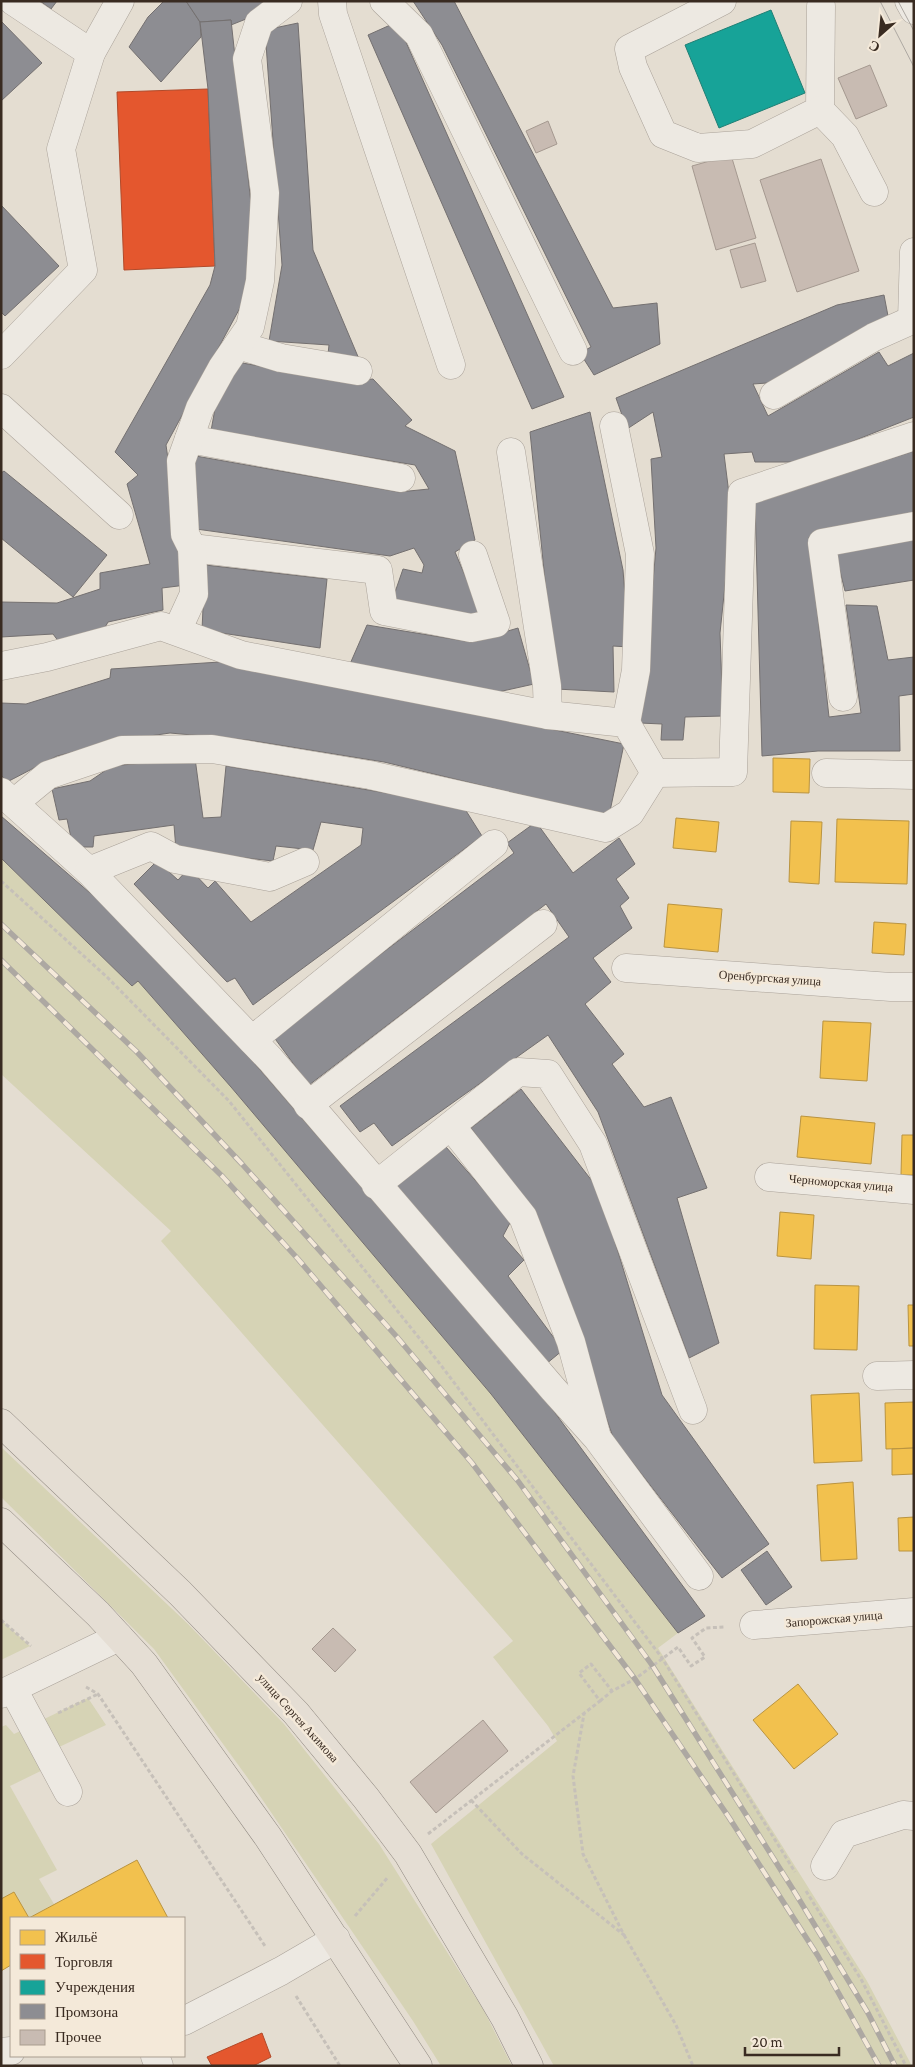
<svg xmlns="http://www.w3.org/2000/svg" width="915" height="2067" font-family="'Crimson Pro',serif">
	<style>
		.green { fill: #d6d3b5 }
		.homes { fill: #f2c14e; stroke: #ba9440 }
		.shops { fill: #e4572e; stroke: #b14a2a }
		.public { fill: #17a398; stroke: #217f74 }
		.industry { fill: #8d8d92; stroke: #747070 }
		.building { fill: #c8bbb2; stroke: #a59990 }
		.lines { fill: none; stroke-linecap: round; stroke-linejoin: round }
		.minor-casing { stroke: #aaa299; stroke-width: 29 }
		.major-casing { stroke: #8f8880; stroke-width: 29 }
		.path { stroke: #c6c0b9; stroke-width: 3; stroke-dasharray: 4 2.5; stroke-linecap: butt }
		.minor { stroke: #ede9e2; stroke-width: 28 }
		.major { stroke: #e5ded4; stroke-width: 28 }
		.tram { stroke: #ada8a2; stroke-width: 1 }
		.rail-casing { stroke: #ada8a2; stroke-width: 5.5 }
		.rail { stroke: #f4e9d9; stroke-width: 4; stroke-dasharray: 11; stroke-linecap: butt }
		.labels { text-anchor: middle; stroke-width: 5; stroke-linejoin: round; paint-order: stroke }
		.street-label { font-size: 12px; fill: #392b21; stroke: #f4e9d9 }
	</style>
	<rect width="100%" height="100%" fill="#e4ddd1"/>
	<g class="green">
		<polygon points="1,858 132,986 138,981 231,1087 491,1394 678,1633 658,1648 867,1981 912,2066 554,2066 431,1844 557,1741 548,1726 493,1657 513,1641 161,1241 171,1231 1,1074"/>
		<polygon points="1,1447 188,1624 284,1724 379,1844 483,2009 512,2066 441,2066 413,2021 247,1777 154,1649 1,1497"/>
		<polygon points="1,1620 30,1646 1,1660"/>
		<polygon points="88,1698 106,1725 57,1748 40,1721"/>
		<polygon points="6,1725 14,1734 31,1726 53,1765 10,1786 57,1870 39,1879 54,1904 29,1918 14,1892 1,1899 1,1727"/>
	</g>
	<g class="homes">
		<polygon points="773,758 810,759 809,793 773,792"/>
		<polygon points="676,818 719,822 716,852 673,848"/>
		<polygon points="837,819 909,821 907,884 835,882"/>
		<polygon points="791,821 822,822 819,884 789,882"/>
		<polygon points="668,904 722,909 718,952 664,947"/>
		<polygon points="874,922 906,924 904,955 872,953"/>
		<polygon points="823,1021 871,1023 867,1081 820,1078"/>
		<polygon points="801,1116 875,1123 871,1164 797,1157"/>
		<polygon points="902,1135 914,1135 914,1175 901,1175"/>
		<polygon points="780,1212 814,1215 811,1259 777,1256"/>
		<polygon points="815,1285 859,1286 857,1350 814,1349"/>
		<polygon points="908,1305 914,1305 914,1346 909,1346"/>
		<polygon points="859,1393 862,1461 814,1463 811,1395"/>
		<polygon points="914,1402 914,1448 886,1449 885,1403"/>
		<polygon points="914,1448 914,1474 892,1475 892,1449"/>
		<polygon points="853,1482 857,1559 821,1561 817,1485"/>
		<polygon points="914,1517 914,1551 899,1551 898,1518"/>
		<polygon points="798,1684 838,1734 794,1769 753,1720"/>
		<polygon points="137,1860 168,1918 11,1918 11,1965 1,1971 1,1899 14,1892 29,1918"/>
	</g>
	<g class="shops">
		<polygon points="208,89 215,266 124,270 117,92"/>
		<polygon points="262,2033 271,2057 253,2066 212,2066 207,2057"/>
	</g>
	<polygon class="public" points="771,10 805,93 719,128 685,45"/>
	<g class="industry">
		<polygon points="40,1 57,1 51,9"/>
		<polygon points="164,1 186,1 200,22 201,37 161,82 129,47 148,17"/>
		<polygon points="186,1 277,1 261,13 231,25 231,20 200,22"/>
		<polygon points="413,1 454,1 613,308 657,303 660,344 594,375 580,353 591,347 442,45"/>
		<polygon points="231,20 253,222 252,270 241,306 166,445 186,585 162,588 163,610 108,622 103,631 59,642 53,634 1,637 1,602 57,603 100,589 100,573 150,564 127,484 138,475 115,452 210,285 215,266 208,89 200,22"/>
		<polygon points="1,21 42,63 1,101"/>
		<polygon points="397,22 564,397 532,409 368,35"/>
		<polygon points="298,23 313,250 359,359 328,354 329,345 269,341 282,265 265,30"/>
		<polygon points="1,205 59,266 5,316 1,312"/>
		<polygon points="884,295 888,316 781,382 753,384 768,416 879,352 888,366 914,353 914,417 800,462 755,462 752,452 724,454 732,518 720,633 723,716 685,717 683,740 661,740 662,724 640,723 656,548 651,459 662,457 653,412 627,429 616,398 837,305"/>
		<polygon points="237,362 346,382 373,379 412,420 405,426 455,451 475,540 455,552 482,616 392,601 403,569 422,573 424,565 414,548 390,556 189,528 190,455 399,492 429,489 415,465 211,431 218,392"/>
		<polygon points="590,412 623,570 629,647 613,646 614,692 556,689 530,432"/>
		<polygon points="914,451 914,519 809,537 829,717 861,713 846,605 877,606 888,660 914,657 914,694 899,696 900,751 818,751 762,756 755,502"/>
		<polygon points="4,471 107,555 73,597 1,538 1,473"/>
		<polygon points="914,534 914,580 845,591 834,547"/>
		<polygon points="205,565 327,579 320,648 202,630"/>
		<polygon points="367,625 471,642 518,628 534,684 498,692 350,664"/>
		<polygon points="220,662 624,744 609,816 384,762 248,740 170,733 122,740 57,756 7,782 1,775 1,703 26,704 110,678 111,669"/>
		<polygon points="195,758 203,818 221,817 226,766 463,806 482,836 253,1005 235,978 227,982 134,884 157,861 178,880 189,868 208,888 215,881 251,922 361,845 363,828 321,822 313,850 276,846 273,861 176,850 174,825 94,836 93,847 73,847 67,819 59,820 52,789 90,781 112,766"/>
		<polygon points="1,816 126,924 255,1064 547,1402 705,1616 678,1633 491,1394 231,1087 138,981 132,986 1,858"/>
		<polygon points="536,822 573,873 619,838 635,864 616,879 629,898 620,906 632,928 593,958 611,982 585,1004 624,1054 612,1064 644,1107 671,1097 707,1188 677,1198 719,1343 689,1358 598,1112 548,1035 392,1146 374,1123 360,1132 340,1106 569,937 546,904 309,1085 273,1036 514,853 507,843"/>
		<polygon points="521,1089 599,1190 662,1395 769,1544 722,1578 613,1437 535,1214 471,1128"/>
		<polygon points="446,1147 511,1221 503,1236 524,1260 508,1276 563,1350 540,1369 396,1185"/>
		<polygon points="767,1551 792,1587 766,1605 741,1570"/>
	</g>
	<g class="building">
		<polygon points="870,65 887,106 856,119 838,78"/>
		<polygon points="548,121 557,144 536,153 526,131"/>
		<polygon points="731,155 756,238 716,250 692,166"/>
		<polygon points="821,159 859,271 797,292 760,180"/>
		<polygon points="755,243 766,281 741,288 730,250"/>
		<polygon points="333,1628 356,1650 335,1672 312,1649"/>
		<polygon points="483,1720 508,1751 436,1813 410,1782"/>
	</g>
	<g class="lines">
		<defs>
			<g id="minor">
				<polyline points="13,1 91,53"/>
				<polyline points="332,1 333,14 451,365"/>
				<polyline points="384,1 419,35 573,351"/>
				<polyline points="722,1 629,49 633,67 663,134 698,148 752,144 820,110 821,6"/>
				<polyline points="909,1 914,10"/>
				<polyline points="820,110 845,136 874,192"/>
				<polyline points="238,345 281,358 358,371"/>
				<polyline points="1,355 83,270 61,149 91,53 120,1"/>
				<polyline points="774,395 874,337 912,320 914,252"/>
				<polyline points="1,408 119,515"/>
				<polyline points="614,426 640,554 636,670 626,723"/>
				<polyline points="189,439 401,478"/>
				<polyline points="511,452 547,686 548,715"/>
				<polyline points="192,548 378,570 384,611 471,628 496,623 473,555"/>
				<polyline points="177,631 194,594 192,548 185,534 181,461 200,408 222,368 250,327 260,281 265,193 247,59 259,23 288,1"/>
				<polyline points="1,666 47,657 161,626 241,655 548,715 626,723 655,773"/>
				<polyline points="843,697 822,543 914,526"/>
				<polyline points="655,773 733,772 742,493 914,436"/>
				<polyline points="826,773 914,775"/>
				<polyline points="1,792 89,871 270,1059 553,1389 597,1438 699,1576"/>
				<polyline points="14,803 48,775 122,750 212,749 370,775 606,828 630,813 655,773"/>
				<polyline points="89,871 151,846 175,859 270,877 305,862"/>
				<polyline points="626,968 891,987 914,987"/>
				<polyline points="252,1040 494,844"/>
				<polyline points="308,1105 543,924"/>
				<polyline points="451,1126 523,1217 571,1342 596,1434"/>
				<polyline points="769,1177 914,1190"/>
				<polyline points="376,1185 518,1072 548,1074 593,1144 693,1410"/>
				<polyline points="877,1376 914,1375"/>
				<polyline points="754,1625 914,1612"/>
				<polyline points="13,1689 68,1792"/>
				<polyline points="1,1694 119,1637"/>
				<polyline points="825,1866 844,1834 903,1815 914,1816"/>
				<polyline points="184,2021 281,1971 336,1939"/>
				<polyline points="1,2052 11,2051"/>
				<polyline points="155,2056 159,2066"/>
			</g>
			<g id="major">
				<polyline points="1,1423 180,1593 296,1713 366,1798 408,1854 505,2018 529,2066"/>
				<polyline points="1,1522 98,1614 144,1664 268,1837 418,2066"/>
			</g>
		</defs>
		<use href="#minor" class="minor-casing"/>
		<use href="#major" class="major-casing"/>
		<g class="path">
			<polyline points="1,881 107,977 229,1101 440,1364 662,1658 795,1872"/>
			<polyline points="1,1620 31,1646"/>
			<polyline points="86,1687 98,1694 265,1946"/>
			<polyline points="600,1701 612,1691"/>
			<polyline points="58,1713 98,1694"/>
			<polyline points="471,1800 522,1854 624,1935 583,1854 573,1776 584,1714"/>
			<polyline points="428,1834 600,1701 579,1673 591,1664 612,1691 635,1679 678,1647 691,1666 705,1657 692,1638 706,1628 724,1627"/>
			<polyline points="806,1891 862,1981 906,2066"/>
			<polyline points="355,1916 388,1877"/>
			<polyline points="624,1935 676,2025 693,2066"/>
			<polyline points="296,1996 340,2066"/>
		</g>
		<use href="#minor" class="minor"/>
		<use href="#major" class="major"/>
		<g class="tram">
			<polyline points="880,1 914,67"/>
			<polyline points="898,1 914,31"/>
		</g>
		<defs>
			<g id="rail">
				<polyline points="1,924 136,1051 242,1164 397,1337 518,1481 652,1665 794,1891 868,2013 895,2066"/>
				<polyline points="1,960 223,1177 298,1259 472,1463 635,1679 728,1816 818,1956 879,2066"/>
			</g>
		</defs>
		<use href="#rail" class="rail-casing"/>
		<use href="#rail" class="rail"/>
	</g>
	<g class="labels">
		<g class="street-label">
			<text transform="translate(770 978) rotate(4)" y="4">Оренбургская улица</text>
			<text transform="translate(841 1183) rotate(5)" y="4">Черноморская улица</text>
			<text transform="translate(834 1619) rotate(-5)" y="4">Запорожская улица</text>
			<text transform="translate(298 1718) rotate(48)" y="4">улица Сергея Акимова</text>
		</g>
	</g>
	<rect width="915" height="2067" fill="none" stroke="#392b21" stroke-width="5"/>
	<rect x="10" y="1917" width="175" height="140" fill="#f4e9d9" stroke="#a99d8f"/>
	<rect x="20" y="1930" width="25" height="15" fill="#f2c14e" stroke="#a99d8f"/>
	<text x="55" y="1942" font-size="15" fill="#392b21">Жильё</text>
	<rect x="20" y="1954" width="25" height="15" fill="#e4572e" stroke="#a99d8f"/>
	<text x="55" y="1967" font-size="15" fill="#392b21">Торговля</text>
	<rect x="20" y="1980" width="25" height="15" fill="#17a398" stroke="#a99d8f"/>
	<text x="55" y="1992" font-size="15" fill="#392b21">Учреждения</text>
	<rect x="20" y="2004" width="25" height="15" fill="#8d8d92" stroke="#a99d8f"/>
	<text x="55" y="2017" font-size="15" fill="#392b21">Промзона</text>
	<rect x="20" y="2030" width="25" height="15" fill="#c8bbb2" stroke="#a99d8f"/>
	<text x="55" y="2042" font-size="15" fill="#392b21">Прочее</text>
	<g transform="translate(880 35) rotate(207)" stroke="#f4e9d9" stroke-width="4" paint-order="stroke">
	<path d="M0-4L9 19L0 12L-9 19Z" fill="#392b21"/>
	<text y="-8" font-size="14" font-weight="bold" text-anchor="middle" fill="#392b21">С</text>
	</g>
	<path d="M745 2047v8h94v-8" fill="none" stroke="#392b21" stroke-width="2.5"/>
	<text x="752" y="2047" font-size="15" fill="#392b21" stroke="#f4e9d9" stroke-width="4" paint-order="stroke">20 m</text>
</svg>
